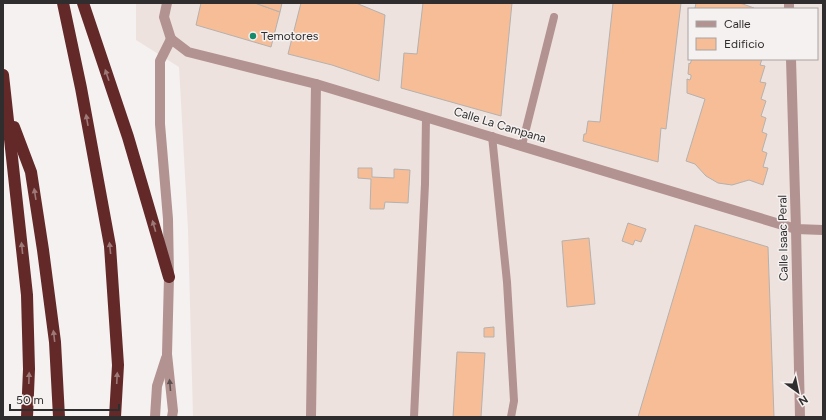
<svg xmlns="http://www.w3.org/2000/svg" width="826" height="420" font-family="Figtree,sans-serif">
	<style>
		.built { fill: #eee2de; fill-rule: evenodd }
		.building { fill: #f7bd96; stroke: #b4b1af }
		.lines { fill: none; stroke-linecap: round; stroke-linejoin: round }
		.service { stroke: #b29391; stroke-width: 8 }
		.minor { stroke: #b29391; stroke-width: 10 }
		.motorway { stroke: #622928; stroke-width: 12 }
		.oneway { fill: #9d7978 }
		.oneway2 { fill: #5d5150 }
		.poi-dot { fill: #158b6c; stroke: #f5f1f0; stroke-width: 1.5 }
		.labels { text-anchor: middle; stroke-width: 3; stroke-linejoin: round; paint-order: stroke }
		.poi-label { font-size: 12px; fill: #2f2d2d; stroke: #f5f1f0; text-anchor: start }
		.street-label { font-size: 12px; fill: #2f2d2d; stroke: #f5f1f0 }
	</style>
	<rect width="100%" height="100%" fill="#f5f1f0"/>
	<path class="built" d="M136,3h687v414h-630l-5,-187 -9,-163 -43,-27zM689,9h128v50h-128z"/>
	<g class="building">
		<polygon points="201,3 255,3 280,12 271,47 196,25"/>
		<polygon points="255,3 282,3 280,12"/>
		<polygon points="301,3 356,3 385,15 379,81 332,65 288,54"/>
		<polygon points="423,3 512,3 501,116 401,88 404,53 417,54"/>
		<polygon points="613,3 681,3 666,129 661,128 658,162 583,141 584,134 586,134 588,121 600,122"/>
		<polygon points="696,3 740,3 754,8 754,9 697,9 695,8"/>
		<polygon points="692,59 762,59 760,65 765,66 760,82 766,83 761,99 766,101 761,116 766,118 762,132 767,134 762,151 767,153 763,167 768,168 763,185 749,180 732,185 718,183 706,176 695,164 686,161 705,99 687,93 687,79 690,80 691,77 691,75 688,74 689,63 690,64"/>
		<polygon points="358,168 372,168 372,177 394,178 394,169 410,170 408,203 385,202 384,209 370,209 371,179 358,178"/>
		<polygon points="628,223 646,229 641,242 635,240 633,245 622,241"/>
		<polygon points="695,225 768,247 774,417 638,417"/>
		<polygon points="589,238 595,304 567,307 562,241"/>
		<polygon points="494,327 494,337 484,337 484,328"/>
		<polygon points="457,352 485,353 481,417 453,417"/>
	</g>
	<g class="lines">
		<g class="service">
			<polyline points="492,136 507,282 514,401 511,417"/>
			<polyline points="522,145 554,17"/>
			<polyline points="414,417 425,184 426,117"/>
		</g>
		<g class="minor">
			<polyline points="167,3 164,17 171,39"/>
			<polyline points="789,3 789,9"/>
			<polyline points="171,39 188,52 316,84 796,229 823,230"/>
			<polyline points="171,39 160,61 160,124 168,219 169,277 167,354 173,411 172,417"/>
			<polyline points="791,59 796,229 800,417"/>
			<polyline points="155,417 157,386 166,358"/>
			<polyline points="311,417 316,84"/>
		</g>
		<g class="motorway">
			<polyline points="63,3 81,88 110,246 118,365 115,417"/>
			<polyline points="83,3 128,137 169,277"/>
			<polyline points="3,75 27,295 29,369 27,417"/>
			<polyline points="14,127 31,172 43,250 55,342 59,417"/>
		</g>
	</g>
	<defs><path id="oneway-solid" d="M-6-.8H1V-3.2L6.5 0L1 3.2V.8H-6Z"/></defs>
	<g class="oneway">
		<use href="#oneway-solid" transform="translate(107 75) rotate(-109)"/>
		<use href="#oneway-solid" transform="translate(87 120) rotate(-100)"/>
		<use href="#oneway-solid" transform="translate(35 194) rotate(-99)"/>
		<use href="#oneway-solid" transform="translate(154 226) rotate(-106)"/>
		<use href="#oneway-solid" transform="translate(22 248) rotate(-96)"/>
		<use href="#oneway-solid" transform="translate(110 248) rotate(-96)"/>
		<use href="#oneway-solid" transform="translate(54 336) rotate(-97)"/>
		<use href="#oneway-solid" transform="translate(29 378) rotate(-88)"/>
		<use href="#oneway-solid" transform="translate(117 378) rotate(-87)"/>
	</g>
	<use class="oneway2" href="#oneway-solid" transform="translate(170 385) rotate(-95)"/>
	<circle class="poi-dot" cx="253" cy="36" r="4"/>
	<g class="labels">
		<g class="poi-label">
			<text x="261" y="40">Temotores</text>
		</g>
		<g class="street-label">
			<text transform="translate(500 125) rotate(17)" y="4">Calle La Campana</text>
			<text transform="translate(783 238) rotate(-91)" y="4">Calle Isaac Peral</text>
		</g>
	</g>
	<rect width="826" height="420" fill="none" stroke="#2f2d2d" stroke-width="8"/>
	<rect x="688" y="8" width="130" height="52" fill="#f5f1f0" stroke="#a6a3a2"/>
	<rect x="696" y="21" width="20" height="6" fill="#b29391" stroke="#a6a3a2"/>
	<text x="724" y="28" font-size="12" fill="#2f2d2d">Calle</text>
	<rect x="696" y="38" width="20" height="12" fill="#f7bd96" stroke="#a6a3a2"/>
	<text x="724" y="48" font-size="12" fill="#2f2d2d">Edificio</text>
	<g transform="translate(798 392) rotate(147)" stroke="#f5f1f0" stroke-width="3" paint-order="stroke">
	<path d="M0-3L7 15L0 10L-7 15Z" fill="#2f2d2d"/>
	<text y="-6" font-size="11" font-weight="bold" text-anchor="middle" fill="#2f2d2d">N</text>
	</g>
	<path d="M10 404v6h109v-6" fill="none" stroke="#2f2d2d" stroke-width="2"/>
	<text x="16" y="404" font-size="12" fill="#2f2d2d" stroke="#f5f1f0" stroke-width="3" paint-order="stroke">50 m</text>
</svg>
